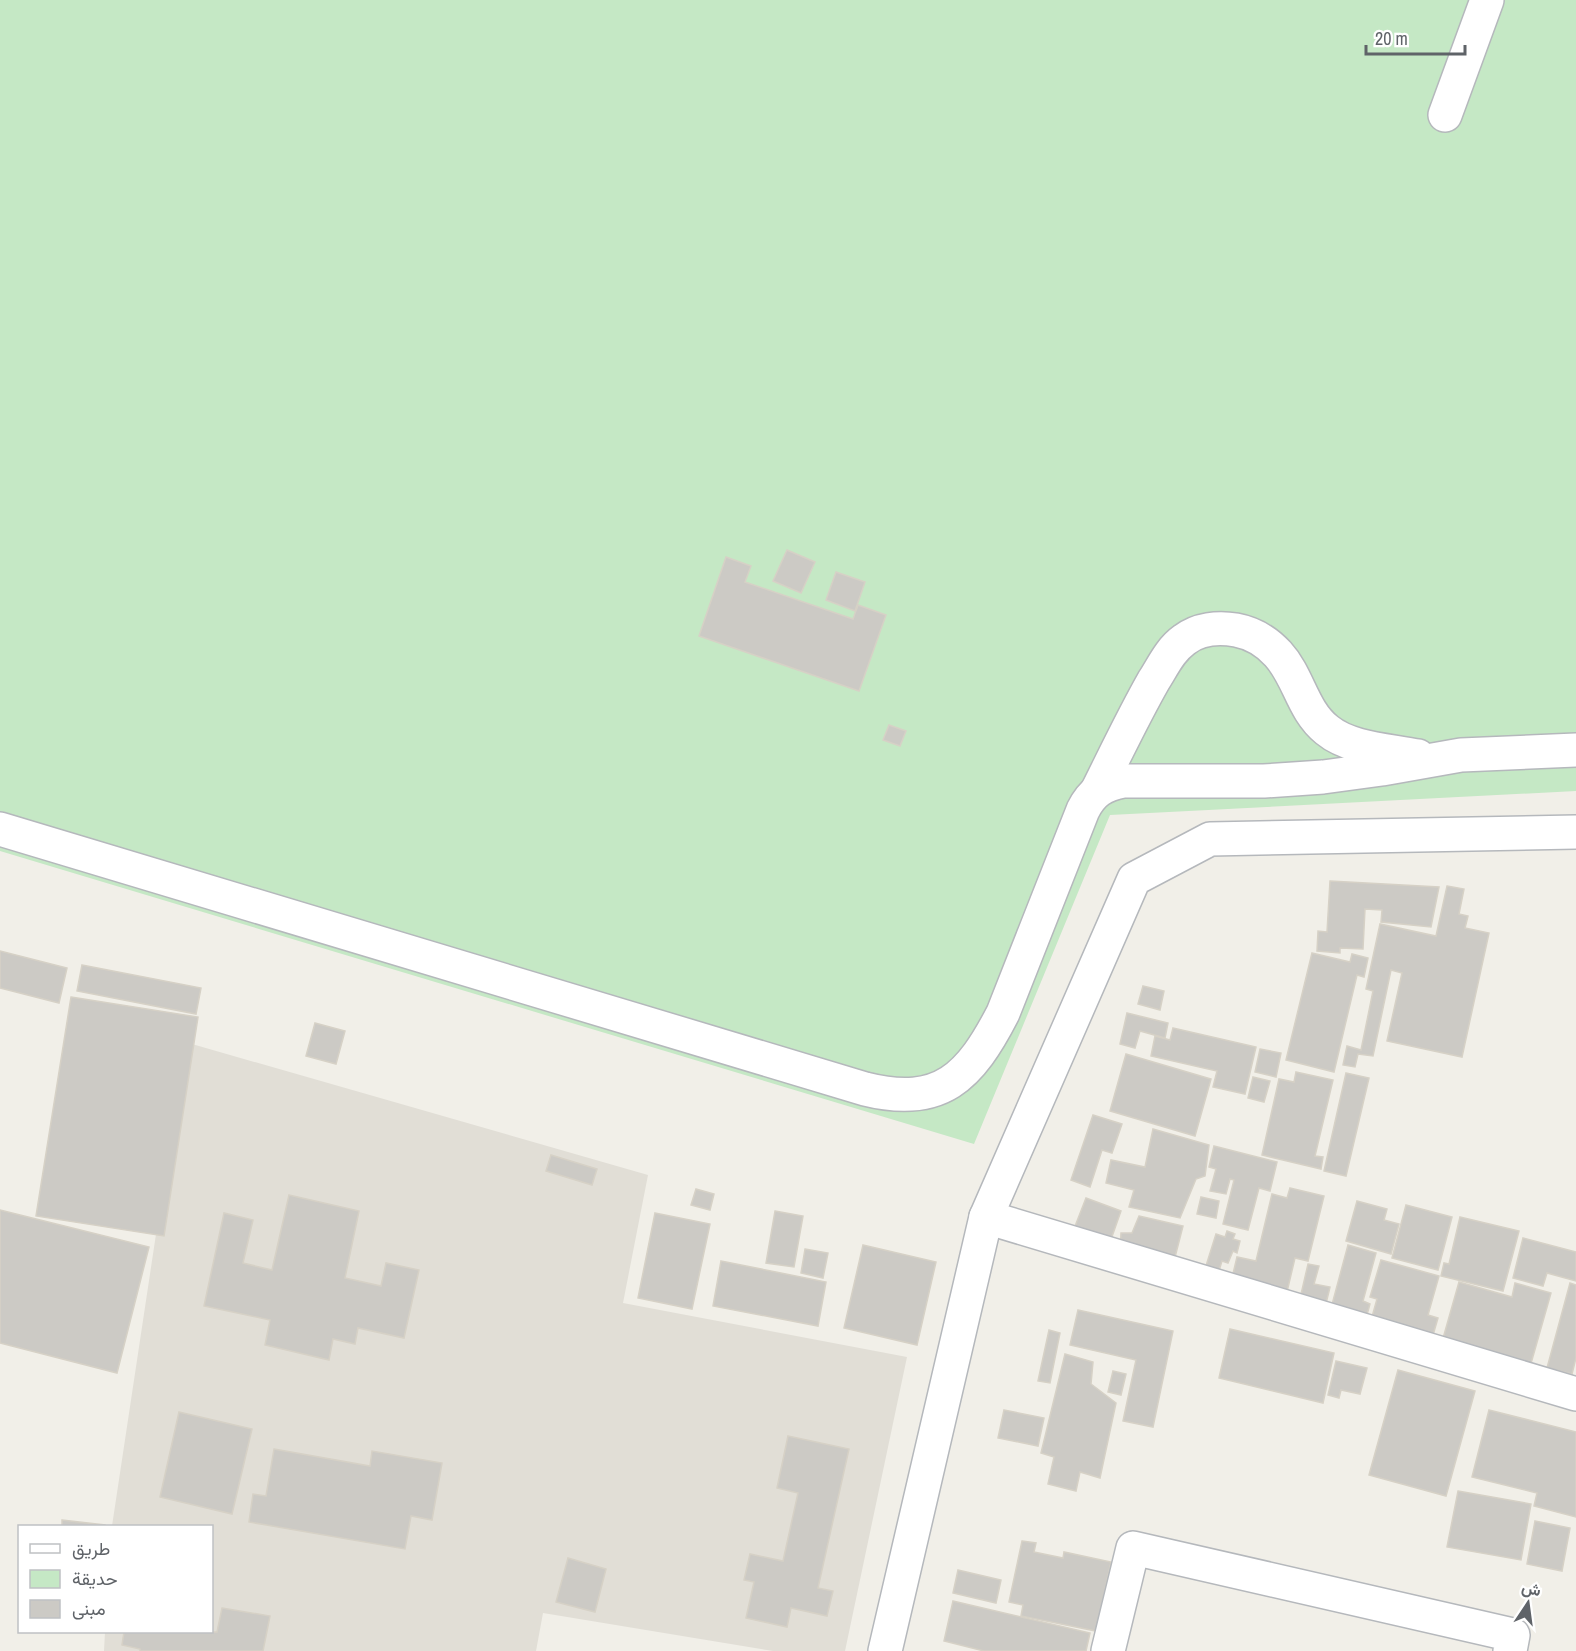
<svg xmlns="http://www.w3.org/2000/svg" width="1576" height="1651" font-family="'Archivo Narrow',Vazirmatn,sans-serif">
	<style>
		.education { fill: #e1ded6 }
		.green { fill: #c5e8c5 }
		.building { fill: #cccac5; stroke: #d6d1c6; stroke-width: 1.5 }
		.lines { fill: none; stroke-linecap: round; stroke-linejoin: round }
		.minor-casing { stroke: #b5b8bc; stroke-width: 36 }
		.minor { stroke: #fff; stroke-width: 33 }
	</style>
	<rect width="100%" height="100%" fill="#f1efe8"/>
	<polygon class="education" points="185,1042 648,1175 623,1303 907,1357 845,1651 773,1651 543,1613 536,1651 104,1651 105,1632 212,1632 212,1526 112,1526"/>
	<polygon class="green" points="0,0 1576,0 1576,791 1110,815 974,1144 0,851"/>
	<g class="building">
		<polygon points="787,550 815,562 801,593 773,581"/>
		<polygon points="726,557 751,566 745,582 853,619 858,605 886,615 859,691 699,636"/>
		<polygon points="836,572 865,582 855,611 826,600"/>
		<polygon points="889,725 906,731 900,746 883,740"/>
		<polygon points="1330,881 1439,887 1431,927 1381,922 1382,910 1365,909 1363,949 1340,948 1340,953 1317,951 1318,931 1327,932"/>
		<polygon points="1447,886 1464,889 1459,914 1468,916 1465,928 1489,933 1462,1057 1387,1041 1402,973 1391,970 1373,1056 1358,1054 1355,1067 1343,1065 1347,1046 1361,1050 1373,991 1366,989 1380,924 1436,936"/>
		<polygon points="0,951 67,968 59,1003 0,988"/>
		<polygon points="1312,953 1350,962 1352,954 1368,958 1364,977 1357,975 1334,1072 1286,1060"/>
		<polygon points="82,965 201,988 196,1014 77,991"/>
		<polygon points="1143,986 1164,991 1160,1010 1138,1004"/>
		<polygon points="71,997 198,1017 164,1236 36,1216"/>
		<polygon points="1127,1013 1168,1023 1165,1038 1140,1031 1135,1048 1120,1044"/>
		<polygon points="315,1023 345,1031 336,1064 306,1056"/>
		<polygon points="1173,1028 1256,1047 1245,1094 1213,1087 1217,1071 1151,1056 1155,1036 1170,1040"/>
		<polygon points="1260,1049 1281,1053 1276,1077 1255,1072"/>
		<polygon points="1126,1054 1211,1079 1195,1136 1110,1111"/>
		<polygon points="1296,1072 1333,1080 1315,1156 1323,1157 1321,1169 1262,1155 1279,1079 1294,1082"/>
		<polygon points="1346,1073 1369,1078 1346,1176 1324,1171"/>
		<polygon points="1253,1077 1270,1081 1264,1102 1248,1098"/>
		<polygon points="1093,1115 1122,1124 1112,1153 1102,1150 1090,1187 1071,1180"/>
		<polygon points="1153,1129 1209,1145 1205,1176 1196,1179 1180,1218 1129,1207 1134,1190 1106,1183 1111,1160 1145,1167"/>
		<polygon points="1214,1146 1277,1162 1270,1191 1259,1188 1248,1230 1223,1224 1234,1180 1230,1179 1226,1194 1210,1191 1216,1169 1209,1167"/>
		<polygon points="551,1155 597,1169 592,1185 546,1171"/>
		<polygon points="1290,1188 1324,1196 1308,1261 1295,1258 1286,1296 1231,1282 1237,1257 1256,1261 1272,1194 1287,1198"/>
		<polygon points="696,1189 714,1194 710,1210 691,1205"/>
		<polygon points="289,1195 359,1211 345,1278 381,1286 386,1263 419,1270 404,1338 358,1328 355,1344 333,1339 329,1360 265,1345 270,1320 204,1306 224,1213 253,1220 243,1263 272,1270"/>
		<polygon points="1201,1197 1219,1201 1216,1218 1197,1214"/>
		<polygon points="1086,1198 1121,1211 1108,1248 1072,1234"/>
		<polygon points="1357,1201 1387,1209 1384,1220 1399,1224 1391,1254 1346,1241"/>
		<polygon points="1406,1205 1452,1217 1438,1270 1392,1258"/>
		<polygon points="0,1210 149,1247 117,1373 0,1343"/>
		<polygon points="775,1211 803,1216 794,1267 766,1263"/>
		<polygon points="655,1213 710,1224 692,1309 638,1298"/>
		<polygon points="1139,1216 1183,1226 1173,1265 1120,1250 1121,1233 1132,1233"/>
		<polygon points="1460,1217 1519,1231 1503,1291 1441,1276 1444,1263 1449,1264"/>
		<polygon points="1227,1231 1235,1234 1233,1239 1240,1241 1237,1253 1233,1251 1228,1263 1222,1261 1218,1274 1205,1269 1216,1234 1225,1237"/>
		<polygon points="1523,1238 1576,1252 1576,1281 1547,1273 1543,1286 1513,1278"/>
		<polygon points="863,1245 936,1262 917,1345 844,1328"/>
		<polygon points="1348,1245 1376,1253 1363,1301 1370,1304 1365,1322 1330,1312"/>
		<polygon points="805,1249 828,1253 823,1278 801,1273"/>
		<polygon points="1381,1260 1439,1276 1428,1315 1438,1318 1431,1342 1370,1324 1377,1299 1370,1297"/>
		<polygon points="721,1261 826,1282 818,1326 713,1306"/>
		<polygon points="1308,1264 1319,1266 1314,1284 1330,1287 1325,1308 1299,1303"/>
		<polygon points="1459,1282 1512,1297 1515,1283 1551,1293 1528,1374 1440,1349"/>
		<polygon points="1570,1283 1576,1285 1576,1358 1572,1374 1547,1368"/>
		<polygon points="1078,1310 1173,1331 1153,1427 1123,1421 1136,1360 1070,1345"/>
		<polygon points="1230,1329 1334,1353 1323,1403 1219,1378"/>
		<polygon points="1049,1330 1060,1333 1050,1383 1038,1381"/>
		<polygon points="1065,1354 1093,1362 1091,1384 1116,1403 1100,1478 1080,1472 1076,1491 1048,1484 1054,1457 1041,1453"/>
		<polygon points="1336,1361 1367,1368 1360,1394 1341,1390 1339,1398 1328,1395"/>
		<polygon points="1398,1370 1475,1391 1446,1496 1369,1475"/>
		<polygon points="1113,1371 1126,1374 1121,1395 1108,1392"/>
		<polygon points="1004,1410 1044,1418 1038,1446 998,1438"/>
		<polygon points="1489,1410 1576,1432 1576,1517 1534,1506 1537,1493 1472,1477"/>
		<polygon points="179,1412 252,1429 232,1514 160,1497"/>
		<polygon points="788,1436 849,1449 818,1588 833,1591 827,1616 791,1608 787,1627 746,1618 754,1582 744,1580 750,1554 783,1561 798,1493 777,1488"/>
		<polygon points="274,1449 370,1466 372,1451 442,1463 432,1520 411,1516 405,1549 249,1522 253,1494 266,1496"/>
		<polygon points="1458,1491 1531,1504 1521,1560 1447,1547"/>
		<polygon points="62,1520 105,1525 105,1526 62,1526"/>
		<polygon points="1535,1521 1570,1528 1562,1571 1527,1564"/>
		<polygon points="1022,1541 1036,1543 1034,1552 1063,1558 1064,1552 1111,1562 1096,1631 1021,1616 1023,1605 1009,1602"/>
		<polygon points="568,1558 606,1569 595,1612 556,1602"/>
		<polygon points="958,1570 1001,1580 996,1603 953,1593"/>
		<polygon points="953,1601 1090,1633 1086,1651 984,1651 944,1641"/>
		<polygon points="222,1608 270,1616 263,1651 140,1651 140,1649 122,1645 124,1632 217,1632"/>
	</g>
	<g class="lines">
		<defs>
			<g id="minor">
				<polyline points="1445,115 1487,0"/>
				<path d="M1098,789c18,-36 36,-74 56,-109 9,-14 16,-30 30,-40 14,-11 34,-13 52,-10 16,3 31,12 42,24 21,23 24,56 49,76 23,19 62,20 91,26"/>
				<path d="M0,829l865,260c76,19 105,-12 138,-76l80,-203c9,-18 20,-25 40,-29h141l59,-4 59,-8 79,-14 115,-5"/>
				<polyline points="986,1217 1576,1394"/>
				<polyline points="885,1651 986,1217 1134,879 1210,839 1576,832"/>
				<polyline points="1108,1651 1133,1548 1513,1635 1510,1651"/>
			</g>
		</defs>
		<use href="#minor" class="minor-casing"/>
		<use href="#minor" class="minor"/>
	</g>
	<rect x="18" y="1525" width="195" height="108" fill="#ffffff" stroke="#bfc1c3" stroke-width="1.5"/>
	<rect x="30" y="1544" width="30" height="9" fill="#ffffff" stroke="#bfc1c3" stroke-width="1.5"/>
	<text x="72" y="1555" font-size="18" fill="#5f6368">طريق</text>
	<rect x="30" y="1570" width="30" height="18" fill="#c5e8c5" stroke="#bfc1c3" stroke-width="1.5"/>
	<text x="72" y="1585" font-size="18" fill="#5f6368">حديقة</text>
	<rect x="30" y="1600" width="30" height="18" fill="#cccac5" stroke="#bfc1c3" stroke-width="1.5"/>
	<text x="72" y="1615" font-size="18" fill="#5f6368">مبنى</text>
	<g transform="translate(1528 1603) rotate(13)" stroke="#ffffff" stroke-width="4.5" paint-order="stroke">
	<path d="M0-4.5L10 22L0 15L-10 22Z" fill="#5f6368"/>
	<text y="-9" font-size="16" font-weight="bold" text-anchor="middle" fill="#5f6368">ش</text>
	</g>
	<path d="M1366 45v9h99v-9" fill="none" stroke="#5f6368" stroke-width="3"/>
	<text x="1375" y="45" font-size="18" fill="#5f6368" stroke="#ffffff" stroke-width="4.5" paint-order="stroke">20 m</text>
</svg>
